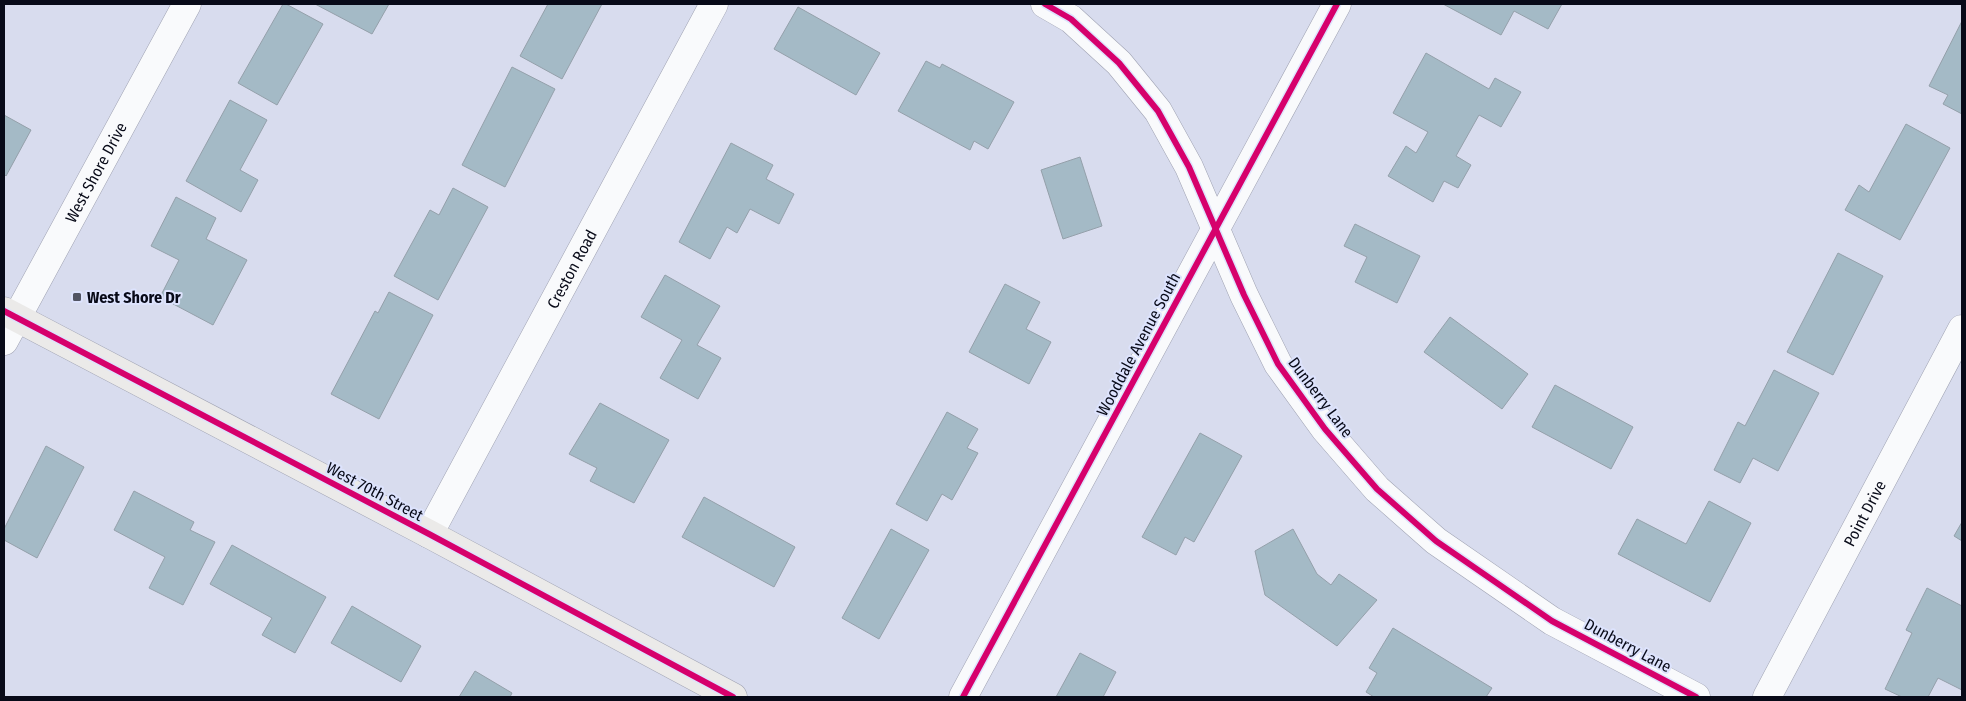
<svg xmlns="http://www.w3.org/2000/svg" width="1966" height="701" font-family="'Fira Sans Condensed',sans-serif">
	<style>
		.building { fill: #a4bac6; stroke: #94a0aa }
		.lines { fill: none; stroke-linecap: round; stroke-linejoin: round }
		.street-casing { stroke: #9fa2b2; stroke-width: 29 }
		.secondary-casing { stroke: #9fa2b2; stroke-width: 29 }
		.street { stroke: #f9fafc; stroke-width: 28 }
		.secondary { stroke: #ebeae9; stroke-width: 28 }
		.cycleway-casing { stroke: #dde3fd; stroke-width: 9 }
		.cycleway { stroke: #d6006c; stroke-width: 6 }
		.poi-dot { fill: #515463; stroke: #dde3fd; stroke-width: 2 }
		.labels { text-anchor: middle; stroke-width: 4; stroke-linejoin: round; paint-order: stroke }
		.street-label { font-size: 16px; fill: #080a18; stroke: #dde3fd }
		.poi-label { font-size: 16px; font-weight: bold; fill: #080a18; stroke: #dde3fd; text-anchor: start }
	</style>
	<rect width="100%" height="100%" fill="#d8dcee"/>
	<g class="building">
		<polygon points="283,4 286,4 323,24 277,105 238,83"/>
		<polygon points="315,4 389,4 372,34"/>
		<polygon points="548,4 602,4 562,79 520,56"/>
		<polygon points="1443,4 1562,4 1548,29 1514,11 1501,35"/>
		<polygon points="798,7 880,53 856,95 774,49"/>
		<polygon points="1962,21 1962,114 1943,104 1948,95 1929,86"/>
		<polygon points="1426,53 1489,89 1495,78 1521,92 1501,127 1479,115 1456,156 1471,165 1458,188 1444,181 1433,202 1388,176 1406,146 1416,153 1428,132 1393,113"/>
		<polygon points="926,61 940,68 942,64 1014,102 988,149 974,141 970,150 898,111"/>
		<polygon points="512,67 555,89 505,187 462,165"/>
		<polygon points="230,100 267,120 240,170 258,180 241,212 186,181"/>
		<polygon points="4,115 31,130 6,176 4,174"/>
		<polygon points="1906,124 1950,148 1900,240 1845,210 1859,185 1869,192"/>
		<polygon points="731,143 773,165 766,179 794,194 779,224 750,209 737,233 727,227 710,259 679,242"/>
		<polygon points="1080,157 1102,226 1063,239 1041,170"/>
		<polygon points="453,188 488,207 438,300 394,276 430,210 439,215"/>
		<polygon points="176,197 216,218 206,239 247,260 213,325 160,297 179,260 151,246"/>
		<polygon points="1355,224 1420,256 1397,303 1355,282 1367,257 1344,246"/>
		<polygon points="1838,253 1883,276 1833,375 1787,352"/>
		<polygon points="665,275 720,306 697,345 721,358 698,399 660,378 682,340 641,317"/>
		<polygon points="1005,284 1040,302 1026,329 1051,342 1029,384 969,352"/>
		<polygon points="389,292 433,315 379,419 331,394 375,311 378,313"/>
		<polygon points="1450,317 1528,374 1502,409 1424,352"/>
		<polygon points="1774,370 1819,393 1778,471 1753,458 1740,483 1714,470 1738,422 1745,426"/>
		<polygon points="1555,385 1633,427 1611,469 1532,427"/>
		<polygon points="600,403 669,440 634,503 590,481 597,468 569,454"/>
		<polygon points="947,412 978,429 967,448 978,453 952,500 942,494 927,521 896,504"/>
		<polygon points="1200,433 1242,456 1194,542 1185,537 1176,555 1142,537"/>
		<polygon points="46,446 84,467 37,558 4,540 4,529"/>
		<polygon points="134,491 194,522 190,530 215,542 183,605 149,588 165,557 114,530"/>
		<polygon points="704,497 795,547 774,587 682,537"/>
		<polygon points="1709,501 1751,523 1710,602 1618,554 1637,519 1686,544"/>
		<polygon points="1962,522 1962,541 1954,536"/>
		<polygon points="891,529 929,550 879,639 842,618"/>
		<polygon points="1293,529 1317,574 1331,585 1339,574 1377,600 1337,646 1265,595 1255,551"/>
		<polygon points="232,545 326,597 295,653 262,635 272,618 210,584"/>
		<polygon points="1927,588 1962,606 1962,690 1938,678 1928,697 1902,697 1885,689 1912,633 1906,630"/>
		<polygon points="352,606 421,646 401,682 331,643"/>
		<polygon points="1393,628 1492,688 1486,697 1374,697 1366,692 1377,673 1369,668"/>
		<polygon points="1080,653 1116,672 1103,697 1056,697"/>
		<polygon points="475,671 512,693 510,697 459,697"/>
	</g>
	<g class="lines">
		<defs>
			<g id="street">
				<polyline points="1045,4 1071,19 1119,63 1158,111 1189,167 1244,295 1278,364 1325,429 1377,489 1436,541 1552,621 1696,697"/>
				<path id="s1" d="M4,341l183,-337"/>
				<path id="s2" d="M429,534l285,-530"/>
				<polyline points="963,697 1337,4"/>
				<path id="s3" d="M1767,697l195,-368"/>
			</g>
			<polyline id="secondary" points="4,311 429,534 733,697"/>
		</defs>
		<use href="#street" class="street-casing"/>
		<use href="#secondary" class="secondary-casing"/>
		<use href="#street" class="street"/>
		<use href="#secondary" class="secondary"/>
		<defs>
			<g id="cycleway">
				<polyline points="1045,4 1071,19 1119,63 1158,111 1189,167 1244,295 1278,364 1325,429 1377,489 1436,541 1552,621 1696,697"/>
				<polyline points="4,311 429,534 733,697"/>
				<polyline points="963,697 1337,4"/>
			</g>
		</defs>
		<use href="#cycleway" class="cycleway-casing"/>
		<use href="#cycleway" class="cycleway"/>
	</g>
	<rect class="poi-dot" x="72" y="292" width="10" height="10" rx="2.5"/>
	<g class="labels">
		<g class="street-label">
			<text dy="6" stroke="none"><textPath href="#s1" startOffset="192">West Shore Drive</textPath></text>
			<text dy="6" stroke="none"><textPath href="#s2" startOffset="301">Creston Road</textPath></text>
			<text transform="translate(1138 344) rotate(-62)" y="6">Wooddale Avenue South</text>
			<text transform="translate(1321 397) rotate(53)" y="6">Dunberry Lane</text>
			<text transform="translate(375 491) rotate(28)" y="6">West 70th Street</text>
			<text dy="6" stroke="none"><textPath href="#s3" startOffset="208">Point Drive</textPath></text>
			<text transform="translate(1628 645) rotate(28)" y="6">Dunberry Lane</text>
		</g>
		<g class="poi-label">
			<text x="87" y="303">West Shore Dr</text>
		</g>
	</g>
	<rect width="1966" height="701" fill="none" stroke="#080a18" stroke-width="10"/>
</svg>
